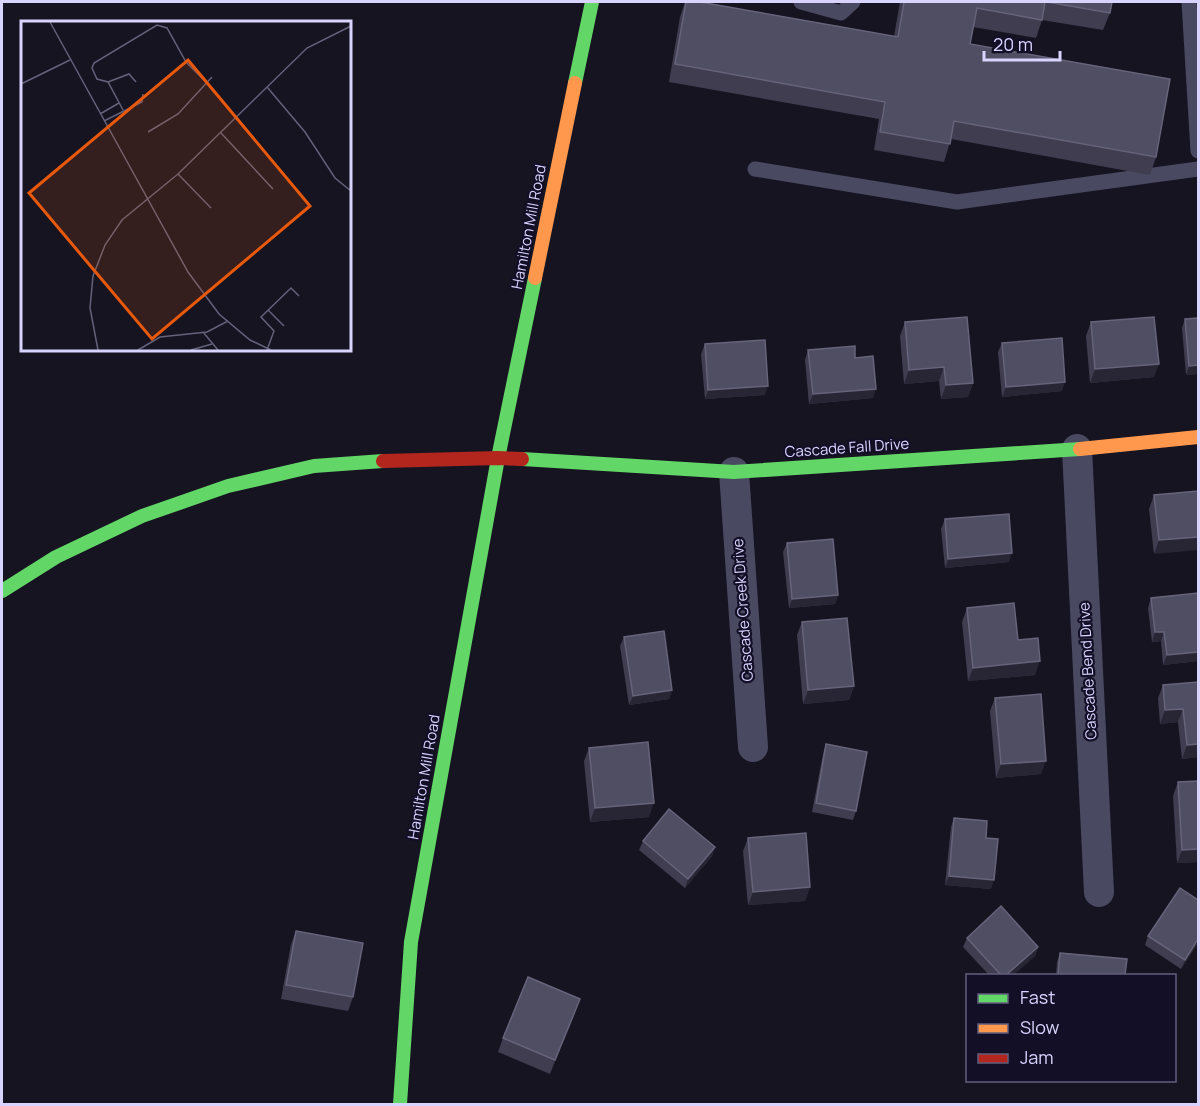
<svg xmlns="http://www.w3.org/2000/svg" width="1200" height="1106" font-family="Manrope,sans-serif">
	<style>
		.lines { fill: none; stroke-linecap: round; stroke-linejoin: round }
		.lane { stroke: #4a4962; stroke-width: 15 }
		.street { stroke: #4a4962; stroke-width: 30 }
		.fast { stroke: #63d668; stroke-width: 14 }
		.slow { stroke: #ff974d; stroke-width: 14 }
		.jam { stroke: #b3261e; stroke-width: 14 }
		.wall { fill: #403d50 }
		.shaded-wall { fill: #282635 }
		.building { fill: #504e63; stroke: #66637b; stroke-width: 1.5 }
		.labels { text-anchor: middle; stroke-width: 4.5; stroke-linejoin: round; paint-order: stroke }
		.street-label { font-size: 15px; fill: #d9d4ff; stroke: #130f26 }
		.inset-road { fill: none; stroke: #64617a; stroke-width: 1.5 }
		.view { fill: #e8590c; fill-opacity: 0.15; stroke: #e8590c; stroke-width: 3 }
		.inset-edge { fill: none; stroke: #d9d4ff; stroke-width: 3 }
	</style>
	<rect width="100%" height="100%" fill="#161421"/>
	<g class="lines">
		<g class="lane">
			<polyline points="801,2 841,13 853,2"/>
			<polyline points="1189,2 1198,151"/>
			<polyline points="755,169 957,202 1198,169"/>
		</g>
		<g class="street">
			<polyline points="1077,449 1099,892"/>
			<polyline points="734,472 753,747"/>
		</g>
		<g class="fast">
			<polyline points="575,83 592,2"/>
			<polyline points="522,459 734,472 1080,449"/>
			<polyline points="2,591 56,557 142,516 228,486 314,466 383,461"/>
			<polyline points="400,1104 411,942 498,458 535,278"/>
		</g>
		<g class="slow">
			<polyline points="535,278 575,83"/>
			<polyline points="1080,449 1198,437"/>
		</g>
		<polyline class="jam" points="383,461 498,458 522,459"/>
	</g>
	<g class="wall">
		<polygon points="685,2 700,2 894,36 900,2 1112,2 1110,13 1103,30 1042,20 1036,38 973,27 970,44 1156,157 1150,175 951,139 944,162 874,150 879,119 669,82 680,17"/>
		<polygon points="1198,318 1198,374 1186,375 1182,328 1185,319"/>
		<polygon points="905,322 973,383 968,397 941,399 939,381 904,384 900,336"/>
		<polygon points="1091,322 1154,377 1090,383 1086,336"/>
		<polygon points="1002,343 1062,391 1002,397 998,352"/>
		<polygon points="705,344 765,395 705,399 701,354"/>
		<polygon points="808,350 855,358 873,398 809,404 805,360"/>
		<polygon points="1198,491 1154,554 1149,509 1154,495"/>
		<polygon points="945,519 1009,562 945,568 941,529"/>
		<polygon points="787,543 838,595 835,604 789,608 783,552"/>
		<polygon points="1198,593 1198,661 1163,665 1161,641 1152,642 1148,608 1151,598"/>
		<polygon points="967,608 1018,640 1035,675 968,681 962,622"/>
		<polygon points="802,622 854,686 849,700 803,704 797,635"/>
		<polygon points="624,637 672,690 669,699 629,705 620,646"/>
		<polygon points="1198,682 1198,757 1182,759 1178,722 1160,724 1158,698 1163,685"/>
		<polygon points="995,698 1041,774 996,778 990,711"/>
		<polygon points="826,744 856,811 853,820 812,812 823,754"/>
		<polygon points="589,748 649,817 590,822 584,761"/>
		<polygon points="1178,782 1198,862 1177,863 1173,796"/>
		<polygon points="954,818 986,838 991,889 945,885 951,827"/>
		<polygon points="748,838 810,887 805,901 748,905 743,851"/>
		<polygon points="643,841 715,847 712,856 685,888 639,850"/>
		<polygon points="1198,900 1198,943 1181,969 1145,945 1148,936"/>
		<polygon points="296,931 353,997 348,1011 281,999 291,944"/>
		<polygon points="967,938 1038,947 1035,956 1013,975 989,975 963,947"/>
		<polygon points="1060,953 1125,975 1056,975 1057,962"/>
		<polygon points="575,1013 550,1074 498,1052 503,1038"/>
	</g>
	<g class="shaded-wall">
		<polygon points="1159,364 1154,377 1090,383 1095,369"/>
		<polygon points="1198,365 1198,374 1186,375 1189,366"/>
		<polygon points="944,367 939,381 904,384 909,370"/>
		<polygon points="1065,382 1062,391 1002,397 1006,387"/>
		<polygon points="973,383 968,397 941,399 946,385"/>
		<polygon points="768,386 765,395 705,399 708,390"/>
		<polygon points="876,389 873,398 809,404 813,394"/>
		<polygon points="1198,537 1198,550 1154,554 1159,540"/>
		<polygon points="1012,553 1009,562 945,568 948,559"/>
		<polygon points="838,595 835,604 789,608 792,599"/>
		<polygon points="1155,632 1164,632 1161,641 1152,642"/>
		<polygon points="1198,652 1198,661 1163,665 1167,655"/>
		<polygon points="1040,661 1035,675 968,681 973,668"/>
		<polygon points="854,686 849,700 803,704 808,690"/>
		<polygon points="672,690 669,699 629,705 633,696"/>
		<polygon points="1183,709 1178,722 1160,724 1165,710"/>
		<polygon points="1198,744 1198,757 1182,759 1187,745"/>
		<polygon points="1046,761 1041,774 996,778 1001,764"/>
		<polygon points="654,803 649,817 590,822 595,808"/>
		<polygon points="715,847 712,856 685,888 688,879"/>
		<polygon points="1198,849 1198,862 1177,863 1182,850"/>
		<polygon points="949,876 994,880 991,889 945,885"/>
		<polygon points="810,887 805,901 748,905 753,892"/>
		<polygon points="1198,939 1198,943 1181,969 1185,960"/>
		<polygon points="1038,947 1035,956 1013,975 1006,975"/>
		<polygon points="580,999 575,1013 550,1074 555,1060"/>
	</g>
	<g class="building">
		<polygon points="686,2 700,2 898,37 904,2 1045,2 1042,20 977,8 970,44 1170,79 1156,157 954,121 950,144 880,132 885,102 675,64"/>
		<polygon points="1047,2 1112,2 1110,13"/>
		<polygon points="967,317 973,383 946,385 944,367 909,370 905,322"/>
		<polygon points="1154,317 1159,364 1095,369 1091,322"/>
		<polygon points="1198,318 1198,365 1189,366 1185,319"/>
		<polygon points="1062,338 1065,382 1006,387 1002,343"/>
		<polygon points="765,340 768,386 708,390 705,344"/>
		<polygon points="855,346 855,358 873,356 876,389 813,394 808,350"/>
		<polygon points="1198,491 1198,537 1159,540 1154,495"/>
		<polygon points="1009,514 1012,553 948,559 945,519"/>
		<polygon points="833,539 838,595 792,599 787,543"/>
		<polygon points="1198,593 1198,652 1167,655 1164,632 1155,632 1151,598"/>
		<polygon points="1014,603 1018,640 1038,638 1040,661 973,668 967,608"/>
		<polygon points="847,618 854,686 808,690 802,622"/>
		<polygon points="664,631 672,690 633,696 624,637"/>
		<polygon points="1198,682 1198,744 1187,745 1183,709 1165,710 1163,685"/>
		<polygon points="1041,694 1046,761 1001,764 995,698"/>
		<polygon points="648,742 654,803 595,808 589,748"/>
		<polygon points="826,744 867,752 856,811 816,803"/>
		<polygon points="1198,781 1198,849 1182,850 1178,782"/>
		<polygon points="669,809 715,847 688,879 643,841"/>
		<polygon points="954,818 987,821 986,838 998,839 994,880 949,876"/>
		<polygon points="806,833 810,887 753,892 748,838"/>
		<polygon points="1180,888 1198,900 1198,939 1185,960 1148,936"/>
		<polygon points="1001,906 1038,947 1006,975 1001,975 967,938"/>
		<polygon points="296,931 363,943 353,997 286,985"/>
		<polygon points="1060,953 1127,959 1125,975 1058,975"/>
		<polygon points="528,977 580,999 555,1060 503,1038"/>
	</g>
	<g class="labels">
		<g class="street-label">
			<text transform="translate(529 227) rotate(-79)" y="5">Hamilton Mill Road</text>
			<text transform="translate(847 448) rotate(-4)" y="5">Cascade Fall Drive</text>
			<text transform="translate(743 610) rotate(-94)" y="5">Cascade Creek Drive</text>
			<text transform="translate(1088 671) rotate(-93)" y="5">Cascade Bend Drive</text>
			<text transform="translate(424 777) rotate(-80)" y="5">Hamilton Mill Road</text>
		</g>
	</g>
	<g transform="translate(21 21)">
		<rect width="330" height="330" fill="#161421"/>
		<path class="inset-road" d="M29,1l138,250 31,42 31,26 21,10M87,61l21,-8 7,8M0,63l49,-24M246,66l38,45 30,46 16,13M102,89l-15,-28 -11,-3 -5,-11 2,-5 63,-38 10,3 19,34 20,20M79,93l19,-11M83,100l38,-19 1,-8M127,111l30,-18 34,-37M200,112l52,56M157,153l33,34M247,289l16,16M182,311l15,18M77,329l-8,-42 3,-32 12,-31 17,-25 56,-46 129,-126 44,-22M117,329l22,-13 47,-5 21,-11M170,329l21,-6M246,329l7,-19 -13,-14 30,-29 8,8"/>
		<path class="view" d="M167,39l122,146 -158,133 -123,-146z"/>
		<rect width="330" height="330" class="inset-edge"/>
	</g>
	<rect width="1200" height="1106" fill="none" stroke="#d9d4ff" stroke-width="6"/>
	<rect x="966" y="974" width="210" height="108" fill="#130f26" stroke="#625e7d" stroke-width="1.5"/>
	<rect x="978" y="994" width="30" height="9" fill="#63d668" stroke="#625e7d" stroke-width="1.5"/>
	<text x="1020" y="1004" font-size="18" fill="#d9d4ff">Fast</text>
	<rect x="978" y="1024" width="30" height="9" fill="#ff974d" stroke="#625e7d" stroke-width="1.5"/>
	<text x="1020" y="1034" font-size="18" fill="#d9d4ff">Slow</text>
	<rect x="978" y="1054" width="30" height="9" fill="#b3261e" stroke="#625e7d" stroke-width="1.5"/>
	<text x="1020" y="1064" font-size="18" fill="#d9d4ff">Jam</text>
	<path d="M984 51v9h76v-9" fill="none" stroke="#d9d4ff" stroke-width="3"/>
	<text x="993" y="51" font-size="18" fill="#d9d4ff" stroke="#130f26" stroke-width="4.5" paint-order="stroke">20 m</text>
</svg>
